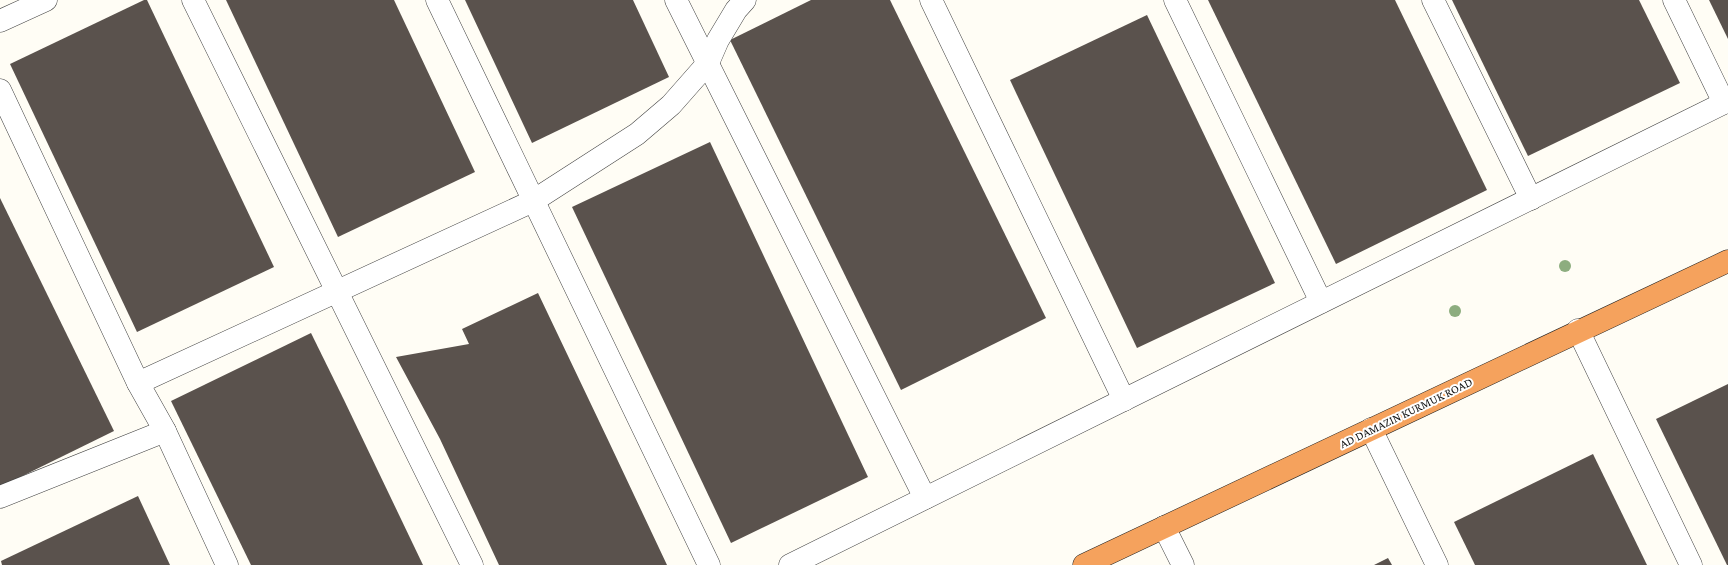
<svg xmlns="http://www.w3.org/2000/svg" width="1728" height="565" font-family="'Crimson Pro',serif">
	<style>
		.building { fill: #5a524d }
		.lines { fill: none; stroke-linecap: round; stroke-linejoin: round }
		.minor-casing { stroke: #444; stroke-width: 23 }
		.highway-casing { stroke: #222; stroke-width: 23 }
		.minor { stroke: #fff; stroke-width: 22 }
		.highway { stroke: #f5a25d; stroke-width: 22 }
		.tree { fill: #8dad7f }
		.labels { text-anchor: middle; stroke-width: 4; stroke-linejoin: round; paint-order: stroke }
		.street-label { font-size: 12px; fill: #111; stroke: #fff }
	</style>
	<rect width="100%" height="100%" fill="#fffdf5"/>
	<g class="building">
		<polygon points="144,0 147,0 274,267 137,332 10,64"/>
		<polygon points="226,0 394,0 475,172 338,237"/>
		<polygon points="465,0 633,0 669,77 532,143"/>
		<polygon points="811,0 890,0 1046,318 901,390 730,40"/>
		<polygon points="1208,0 1395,0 1487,190 1336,264"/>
		<polygon points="1452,0 1639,0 1680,83 1528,156"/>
		<polygon points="1709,0 1728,0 1728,39"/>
		<polygon points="1147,15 1275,283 1137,348 1010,80"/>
		<polygon points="710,142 868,477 731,543 572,207"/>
		<polygon points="0,198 114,431 0,487"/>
		<polygon points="538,293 609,442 667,565 499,565 440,439 396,357 469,344 462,329"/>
		<polygon points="311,333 344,400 423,565 251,565 171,401"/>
		<polygon points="1728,384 1728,565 1727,565 1656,419"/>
		<polygon points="1593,454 1647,565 1475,565 1454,522"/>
		<polygon points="138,496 170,565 2,565 1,561"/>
		<polygon points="1388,558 1392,565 1374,565"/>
	</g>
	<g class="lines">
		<defs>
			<g id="minor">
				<polyline points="193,0 472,565"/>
				<polyline points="437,0 709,565"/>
				<polyline points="676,0 925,498"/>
				<polyline points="931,0 1124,400"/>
				<polyline points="1175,0 1321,302"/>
				<polyline points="1433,0 1531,199"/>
				<polyline points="1674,0 1724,103"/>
				<polyline points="0,21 46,0"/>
				<polyline points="0,90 138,383 165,431 227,565"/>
				<polyline points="1578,330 1691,565"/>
				<polyline points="138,383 533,201 637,134 671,105 708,63 718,40 736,10 745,0"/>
				<polyline points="1371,429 1437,565"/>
				<polyline points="0,497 165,431"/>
				<polyline points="1164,527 1183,565"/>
				<polyline points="790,565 1728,101"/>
			</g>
			<polyline id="highway" points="1084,565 1728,261"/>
		</defs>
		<use href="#minor" class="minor-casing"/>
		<use href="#highway" class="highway-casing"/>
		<use href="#minor" class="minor"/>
		<use href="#highway" class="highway"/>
	</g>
	<g class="tree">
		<circle cx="1565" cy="266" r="6"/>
		<circle cx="1455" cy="311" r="6"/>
	</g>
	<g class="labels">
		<g class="street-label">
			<text transform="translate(1406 413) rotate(-26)" y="4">AD DAMAZIN KURMUK ROAD</text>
		</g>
	</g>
</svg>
